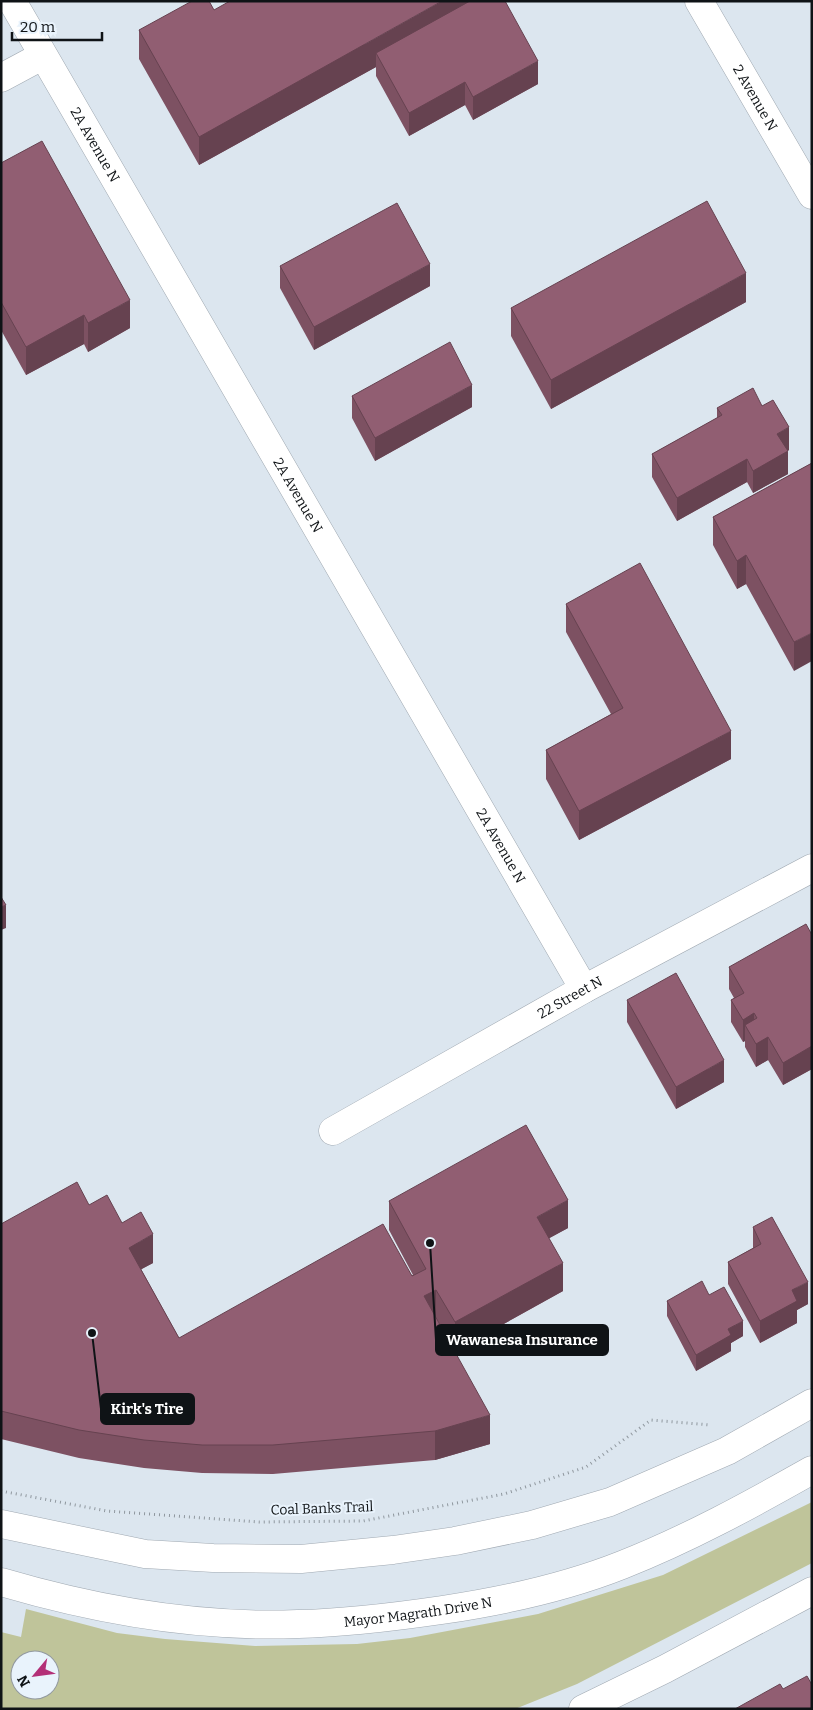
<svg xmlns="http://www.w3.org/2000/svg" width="813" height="1710" font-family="Bitter,serif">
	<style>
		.green { fill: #bfc49a; fill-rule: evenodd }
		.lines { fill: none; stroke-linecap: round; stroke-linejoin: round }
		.minor-casing { stroke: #a0a9b2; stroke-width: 29 }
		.major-casing { stroke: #a0a9b2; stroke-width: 29 }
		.path { stroke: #8f979e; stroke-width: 3; stroke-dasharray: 1 4; stroke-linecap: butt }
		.minor { stroke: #fff; stroke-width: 28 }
		.major { stroke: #fff; stroke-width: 28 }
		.wall { fill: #7d5162 }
		.shaded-wall { fill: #664250 }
		.building { fill: #915e72; stroke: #664250 }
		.labels { text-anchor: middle; stroke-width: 4; stroke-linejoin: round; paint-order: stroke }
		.street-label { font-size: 14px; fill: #0f1316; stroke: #e9f3fc }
		.leader { fill: none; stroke: #0f1316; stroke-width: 2 }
		.callout-dot { fill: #0f1316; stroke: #e9f3fc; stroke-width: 2 }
		.callout { fill: #0f1316; stroke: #0f1316; stroke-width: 2 }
		.callout-label { font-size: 15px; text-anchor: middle; font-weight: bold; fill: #fff }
	</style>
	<rect width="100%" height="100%" fill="#dce6ef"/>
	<path class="green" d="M812,1502v61l-235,121 -62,25h-514v-77l20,5 5,-28 91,24 48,6 90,7 102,-2 53,-6 128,-24 125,-39zM20,1660h30v30h-30z"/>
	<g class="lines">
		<defs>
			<g id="minor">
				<path id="s1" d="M12,1l572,988"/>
				<path id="s2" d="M699,1l113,194"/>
				<polyline points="1,78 42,56"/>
				<path id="s3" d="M333,1131l251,-142 228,-121"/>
				<polyline points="583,1709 665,1669 812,1591"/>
			</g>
			<g id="major">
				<polyline points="1,1524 145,1554 213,1558 301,1559 393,1550 455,1541 532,1525 610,1502 727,1451 812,1403"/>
				<path id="s4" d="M1,1582c95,28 198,46 297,42 48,-1 96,-7 144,-14 61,-9 122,-22 180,-45 66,-26 128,-60 190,-95"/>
			</g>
		</defs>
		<use href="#minor" class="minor-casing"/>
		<use href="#major" class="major-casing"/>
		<polyline class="path" points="1,1491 107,1511 259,1522 363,1521 504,1494 586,1467 651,1420 710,1425"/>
		<use href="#minor" class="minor"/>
		<use href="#major" class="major"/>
	</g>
	<g class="wall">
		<polygon points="214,10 538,84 473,120 465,105 409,136 376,76 376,67 199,165 139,59 139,30"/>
		<polygon points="1,163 130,328 88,352 84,344 26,375 1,330"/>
		<polygon points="280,266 430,286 314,350 280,288"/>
		<polygon points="746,302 551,409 511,336 511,308"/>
		<polygon points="352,396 472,407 375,461 352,418"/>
		<polygon points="762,406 789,450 787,451 788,474 753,493 747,482 677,521 652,477 652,454 717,418 717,408"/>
		<polygon points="812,463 794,671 746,584 737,589 713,545 713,517"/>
		<polygon points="566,604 731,759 579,840 546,779 546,750 611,714 566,632"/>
		<polygon points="812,935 812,1069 783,1085 768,1060 756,1067 745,1047 745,1041 743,1042 731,1022 731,1000 734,998 729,989 729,967"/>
		<polygon points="627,1000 724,1082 676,1109 627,1022"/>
		<polygon points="389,1201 568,1228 549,1238 563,1291 455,1351 436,1318 490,1444 435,1460 273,1474 202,1473 144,1468 79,1458 1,1439 1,1224 89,1205 122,1223 153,1263 141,1269 179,1338 413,1275 389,1230"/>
		<polygon points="753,1227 808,1304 797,1310 797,1323 760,1343 728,1284 728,1262 753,1248"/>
		<polygon points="709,1295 743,1336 731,1343 731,1351 696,1371 667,1316 667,1301"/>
	</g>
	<g class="shaded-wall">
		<polygon points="442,1 493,1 376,53 376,67 199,165 199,137"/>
		<polygon points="538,61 538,84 473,120 473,97"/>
		<polygon points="465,82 465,105 409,136 409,113"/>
		<polygon points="430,264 430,286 314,350 314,327"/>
		<polygon points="746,273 746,302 551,409 551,380"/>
		<polygon points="130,300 130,328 88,352 88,323"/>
		<polygon points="84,315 84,344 26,375 26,347"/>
		<polygon points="472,385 472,407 375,461 375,438"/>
		<polygon points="789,427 789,450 777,456 777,434"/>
		<polygon points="788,451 788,474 753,493 753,471"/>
		<polygon points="747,459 747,482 677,521 677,498"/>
		<polygon points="746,555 746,584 737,589 737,561"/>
		<polygon points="812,633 812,661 794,671 794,642"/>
		<polygon points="731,731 731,759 579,840 579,811"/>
		<polygon points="6,905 6,928 1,930 1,907"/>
		<polygon points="754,1013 754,1036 745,1025 745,1041 743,1042 743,1020"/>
		<polygon points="768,1037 768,1060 756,1067 756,1044"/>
		<polygon points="812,1046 812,1069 783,1085 783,1063"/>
		<polygon points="724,1060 724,1082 676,1109 676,1087"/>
		<polygon points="568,1200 568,1228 537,1245 537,1217"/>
		<polygon points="153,1234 153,1263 129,1276 129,1248"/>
		<polygon points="563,1263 563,1291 455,1351 455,1322"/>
		<polygon points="808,1282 808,1304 797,1310 797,1323 760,1343 760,1321 792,1290"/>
		<polygon points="436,1290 436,1318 424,1296"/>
		<polygon points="743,1321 743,1336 731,1343 731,1351 696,1371 696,1355 728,1329"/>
		<polygon points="490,1415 490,1444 435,1460 435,1431"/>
	</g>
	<g class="building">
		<polygon points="192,1 209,1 214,10 230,1 442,1 199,137 139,30"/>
		<polygon points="470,1 505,1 538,61 473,97 465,82 409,113 376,53"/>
		<polygon points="42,141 130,300 88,323 84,315 26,347 1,302 1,163"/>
		<polygon points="707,201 746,273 551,380 511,308"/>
		<polygon points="397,203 430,264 314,327 280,266"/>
		<polygon points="450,342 472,385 375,438 352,396"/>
		<polygon points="753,388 762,406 773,400 789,427 777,434 788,451 753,471 747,459 677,498 652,454 722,415 717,408"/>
		<polygon points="812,463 812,633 794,642 746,555 737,561 713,517"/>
		<polygon points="640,563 731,731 579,811 546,750 623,708 566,604"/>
		<polygon points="1,897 6,905 1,907"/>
		<polygon points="806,924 812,935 812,1046 783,1063 768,1037 756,1044 745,1025 757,1018 754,1013 743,1020 731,1000 744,993 729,967"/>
		<polygon points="676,973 724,1060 676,1087 627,1000"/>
		<polygon points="526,1125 568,1200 537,1217 563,1263 455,1322 436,1290 424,1296 490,1415 435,1431 273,1445 202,1445 144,1440 79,1430 1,1411 1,1224 77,1182 89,1205 107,1195 122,1223 141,1212 153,1234 129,1248 179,1338 383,1224 412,1276 426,1269 389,1201"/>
		<polygon points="772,1217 808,1282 792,1290 797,1301 760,1321 728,1262 761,1244 753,1227"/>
		<polygon points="702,1281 709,1295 724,1287 743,1321 728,1329 731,1335 696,1355 667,1301"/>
		<polygon points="807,1676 812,1685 812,1709 735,1709 780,1684 783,1689"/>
	</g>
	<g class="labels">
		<g class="street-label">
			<text dy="5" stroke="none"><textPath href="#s2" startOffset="112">2 Avenue N</textPath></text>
			<text dy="5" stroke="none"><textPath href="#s1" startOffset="166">2A Avenue N</textPath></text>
			<text dy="5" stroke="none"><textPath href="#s1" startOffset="571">2A Avenue N</textPath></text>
			<text dy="5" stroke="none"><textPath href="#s1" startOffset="976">2A Avenue N</textPath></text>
			<text dy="5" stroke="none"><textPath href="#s3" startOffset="272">22 Street N</textPath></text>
			<text transform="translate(322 1508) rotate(-2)" y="5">Coal Banks Trail</text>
			<text dy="5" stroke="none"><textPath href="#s4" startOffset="422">Mayor Magrath Drive N</textPath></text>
		</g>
	</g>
	<path class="leader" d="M430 1243L436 1340M92 1333L101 1409"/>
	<g class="callout-dot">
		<circle cx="430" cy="1243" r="5"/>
		<circle cx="92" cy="1333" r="5"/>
	</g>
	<g class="callout">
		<rect x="436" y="1325" width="172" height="30" rx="5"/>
		<rect x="101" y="1394" width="93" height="30" rx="5"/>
	</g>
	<g class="callout-label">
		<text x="522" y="1345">Wawanesa Insurance</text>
		<text x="147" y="1414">Kirk's Tire</text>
	</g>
	<rect width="813" height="1710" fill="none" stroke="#0f1316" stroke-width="5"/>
	<g transform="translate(35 1675) rotate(241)"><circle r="24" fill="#e9f3fc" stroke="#9299a0"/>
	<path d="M0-4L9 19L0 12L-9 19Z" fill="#b32f77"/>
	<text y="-8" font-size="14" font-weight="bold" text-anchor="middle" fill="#0f1316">N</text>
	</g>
	<path d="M12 32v8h90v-8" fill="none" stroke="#0f1316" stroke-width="2.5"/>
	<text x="20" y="32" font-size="15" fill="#0f1316" stroke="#e9f3fc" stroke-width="4" paint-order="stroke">20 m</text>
</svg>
